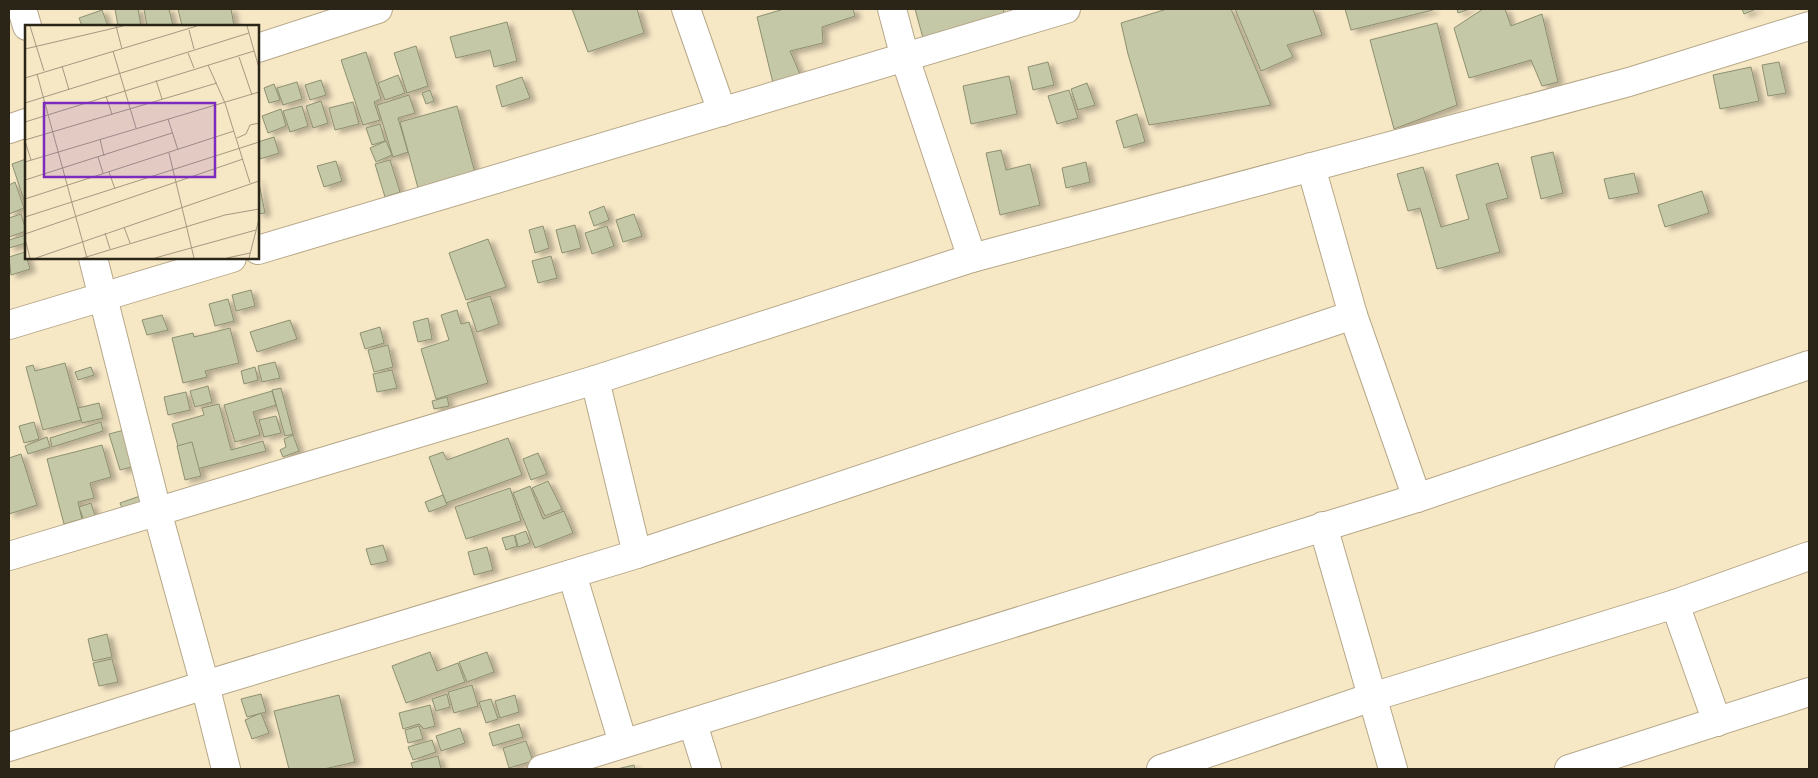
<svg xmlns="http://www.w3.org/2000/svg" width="1818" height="778" font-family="Quicksand,sans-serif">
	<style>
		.building { fill: #c5c8a6; stroke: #8d9070; filter: url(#shadow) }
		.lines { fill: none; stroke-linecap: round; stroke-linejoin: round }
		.minor-casing { stroke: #b6a788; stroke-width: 30 }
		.minor { stroke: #fff; stroke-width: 28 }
		.inset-road { fill: none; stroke: #a59980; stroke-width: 1 }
		.view { fill: #7b2cbf; fill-opacity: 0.15; stroke: #7b2cbf; stroke-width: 2.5 }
		.inset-edge { fill: none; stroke: #2b2518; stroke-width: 2.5 }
	</style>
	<defs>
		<filter id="shadow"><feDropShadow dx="5.5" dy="3" stdDeviation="2.5" flood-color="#0004"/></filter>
	</defs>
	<rect width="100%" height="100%" fill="#f6e7c5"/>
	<g class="building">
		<polygon points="115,9 138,9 141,26 118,26"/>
		<polygon points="144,9 169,9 173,26 147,26"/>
		<polygon points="178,9 231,9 234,26 182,26"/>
		<polygon points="572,9 637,9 644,33 588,52"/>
		<polygon points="784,9 853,9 855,16 822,27 823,43 790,51 800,74 773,83 757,17"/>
		<polygon points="915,9 1003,9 1005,15 923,38"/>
		<polygon points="1167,9 1231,9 1271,105 1149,125 1128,54 1121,23"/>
		<polygon points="1235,9 1313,9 1322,35 1287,45 1293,57 1261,71"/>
		<polygon points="1345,9 1432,9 1433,10 1351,30"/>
		<polygon points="1457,9 1470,9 1458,13"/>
		<polygon points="1483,9 1505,9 1511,26 1542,14 1558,82 1542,86 1531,60 1469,78 1454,28"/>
		<polygon points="1742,9 1756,9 1744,14"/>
		<polygon points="102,10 108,26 82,26 79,18"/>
		<polygon points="507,22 517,61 494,67 490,50 456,58 450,37"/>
		<polygon points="1437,23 1457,105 1394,129 1370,40"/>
		<polygon points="416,46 428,86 407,93 394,53"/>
		<polygon points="366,52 381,99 374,102 380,120 363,125 341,60"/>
		<polygon points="1048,62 1054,85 1033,90 1028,67"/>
		<polygon points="1779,62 1786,93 1768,96 1762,65"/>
		<polygon points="1751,67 1759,101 1720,109 1713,75"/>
		<polygon points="398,75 405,93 385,100 378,83"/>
		<polygon points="1009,76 1017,114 971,124 963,86"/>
		<polygon points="522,77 530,98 502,107 496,86"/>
		<polygon points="321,80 326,95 310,100 305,85"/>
		<polygon points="297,82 302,99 283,105 277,88"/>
		<polygon points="1087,83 1095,105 1078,110 1071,89"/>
		<polygon points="274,84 280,100 269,103 264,88"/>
		<polygon points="430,90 434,101 426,104 422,93"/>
		<polygon points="1069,90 1078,118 1057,124 1048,96"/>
		<polygon points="409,95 415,113 398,118 408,152 393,157 377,105"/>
		<polygon points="321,101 328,123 313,128 306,106"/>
		<polygon points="353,102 359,124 335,130 329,108"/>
		<polygon points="302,106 308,126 290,132 283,111"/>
		<polygon points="457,106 475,173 418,188 400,122"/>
		<polygon points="281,109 286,126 268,133 262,116"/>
		<polygon points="1137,114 1145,142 1124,148 1116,121"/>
		<polygon points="380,124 385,141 372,145 366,128"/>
		<polygon points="274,137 279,153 260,159 258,142"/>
		<polygon points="386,141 392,155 376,162 370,148"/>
		<polygon points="1001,150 1006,170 1030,164 1040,205 1000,215 986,153"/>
		<polygon points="1553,152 1563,193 1541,199 1531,157"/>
		<polygon points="26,159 26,199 24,200 12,164"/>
		<polygon points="390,160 400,192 385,197 375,164"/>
		<polygon points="336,161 342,181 324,187 317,166"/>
		<polygon points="1086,162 1090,182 1066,188 1062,168"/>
		<polygon points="1498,163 1508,198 1486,204 1500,252 1437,269 1420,208 1408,211 1397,174 1423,167 1441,227 1469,219 1456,175"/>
		<polygon points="1634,173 1639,193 1609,199 1604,179"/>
		<polygon points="258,178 265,213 258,214"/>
		<polygon points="15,182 24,208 9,214 9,185"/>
		<polygon points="1702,191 1709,213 1665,227 1658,205"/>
		<polygon points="604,206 609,220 594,226 589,212"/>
		<polygon points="21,214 26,231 9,237 9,218"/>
		<polygon points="634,214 642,236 623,242 616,220"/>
		<polygon points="575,225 581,248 562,253 556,230"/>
		<polygon points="543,226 549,248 535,253 529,230"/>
		<polygon points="607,226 614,246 592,254 585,233"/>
		<polygon points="26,235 26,243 9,248 9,240"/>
		<polygon points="488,239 506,287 466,300 449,253"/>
		<polygon points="25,252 30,269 11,275 9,257"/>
		<polygon points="551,256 557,278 538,283 532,261"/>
		<polygon points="251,290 255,306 236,311 232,295"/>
		<polygon points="490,296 499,324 477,332 467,303"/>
		<polygon points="228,299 234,321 215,326 209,304"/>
		<polygon points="457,310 461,324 469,322 488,383 436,399 421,349 449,340 441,315"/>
		<polygon points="162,315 168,330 147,335 142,320"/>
		<polygon points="428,318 432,339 418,342 413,322"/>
		<polygon points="290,320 297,339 257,352 250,332"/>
		<polygon points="380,327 384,343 365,349 360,333"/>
		<polygon points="230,328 239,363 205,371 207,377 183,383 172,338 193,333 194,337"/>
		<polygon points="388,345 393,367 374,372 368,350"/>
		<polygon points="275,362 280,378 262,382 258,366"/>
		<polygon points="65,363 81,420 43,430 26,367 33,365 35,371"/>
		<polygon points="91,367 94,375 78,380 75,372"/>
		<polygon points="255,367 258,380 244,384 241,371"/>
		<polygon points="392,370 397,388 377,392 373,374"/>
		<polygon points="208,386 212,402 195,407 190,391"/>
		<polygon points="281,388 293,434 285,436 272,390"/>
		<polygon points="272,391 276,405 253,412 260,435 235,442 224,405"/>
		<polygon points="186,392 190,410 168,415 164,397"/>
		<polygon points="447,397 449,406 434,409 432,401"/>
		<polygon points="99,403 103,418 82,423 78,408"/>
		<polygon points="219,404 231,450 263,441 266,451 185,472 172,424 204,415 202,408"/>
		<polygon points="276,416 281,433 264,437 259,420"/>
		<polygon points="34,422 39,439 24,443 19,426"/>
		<polygon points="101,422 103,431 52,447 50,438"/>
		<polygon points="124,430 135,466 120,470 109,434"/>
		<polygon points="293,435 299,451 283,457 280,450 286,447 284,439"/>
		<polygon points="47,437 50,447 28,454 25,446"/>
		<polygon points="508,438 522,475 446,503 429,457 443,452 447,460"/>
		<polygon points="192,442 201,476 185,480 177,446"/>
		<polygon points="102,445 111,477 90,483 94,498 78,502 82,519 64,524 47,459"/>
		<polygon points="538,453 547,474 531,480 523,459"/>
		<polygon points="21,454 37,505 9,514 9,458"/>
		<polygon points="548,481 562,509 545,516 532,488"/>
		<polygon points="530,486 543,519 564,511 573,533 535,548 513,493"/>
		<polygon points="510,488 521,521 466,539 455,507"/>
		<polygon points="443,495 447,505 429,512 425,502"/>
		<polygon points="140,496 144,508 125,515 120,503"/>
		<polygon points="91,503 98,525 87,529 79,507"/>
		<polygon points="526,531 530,543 518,547 515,535"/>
		<polygon points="514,535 517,546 506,550 502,538"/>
		<polygon points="383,545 388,561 371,565 366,549"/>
		<polygon points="487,547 493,570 474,575 468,552"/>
		<polygon points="107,634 112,657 93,661 88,639"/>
		<polygon points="430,652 437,671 458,663 465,682 406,703 392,666"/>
		<polygon points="487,652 494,672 467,682 459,662"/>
		<polygon points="112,659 118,682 99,686 93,663"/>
		<polygon points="472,685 478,706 454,713 448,692"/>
		<polygon points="261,694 266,712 247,717 241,699"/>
		<polygon points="447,694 450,707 436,711 432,699"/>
		<polygon points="339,695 355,762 324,769 289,769 274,711"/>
		<polygon points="515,695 519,712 500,718 495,701"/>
		<polygon points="491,699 498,719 486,723 479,702"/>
		<polygon points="430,705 435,726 424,729 419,724 403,729 399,713"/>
		<polygon points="261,713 269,733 252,739 245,720"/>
		<polygon points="519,724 523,737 493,746 489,733"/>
		<polygon points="419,726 423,739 408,743 405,730"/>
		<polygon points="460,728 465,743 441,751 436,736"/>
		<polygon points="432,740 436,752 413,760 408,747"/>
		<polygon points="526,741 533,761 509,768 503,748"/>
		<polygon points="438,756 441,769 413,769 411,763"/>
		<polygon points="634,765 635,769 617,769"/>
	</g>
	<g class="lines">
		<defs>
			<g id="minor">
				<polyline points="22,9 27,26"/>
				<polyline points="686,9 722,112"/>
				<polyline points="892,9 905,58 972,258"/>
				<polyline points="258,48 378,9"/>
				<polyline points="9,129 26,123"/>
				<polyline points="1311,167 1353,315 1417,498"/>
				<polyline points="258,250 1066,9"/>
				<polyline points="93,258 157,511 205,685 226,769"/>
				<polyline points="9,325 232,258"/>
				<polyline points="595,380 637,554"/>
				<polyline points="1323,526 1393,769"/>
				<polyline points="9,556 595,380 972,258 1629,82 1809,26"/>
				<polyline points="572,574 623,743"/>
				<polyline points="1675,604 1717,722"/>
				<polyline points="693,724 707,769"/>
				<polyline points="9,747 205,685 637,554 1353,315"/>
				<polyline points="542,769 1417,498 1809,365"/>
				<polyline points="1161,769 1372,697 1675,604 1809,556"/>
				<polyline points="1569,769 1809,692"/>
			</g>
		</defs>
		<use href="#minor" class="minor-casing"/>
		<use href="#minor" class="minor"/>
	</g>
	<g transform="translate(25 25)">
		<rect width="234" height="234" fill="#f6e7c5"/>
		<path class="inset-road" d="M5,1l14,45M91,1l6,23M222,1l12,42M164,5l5,19M0,24l98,-23M88,26l23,77M163,28l6,15M214,32l13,38M183,40l17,38 25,80M37,41l7,24M12,49l50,184M0,53l172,-52M131,55l6,19M81,71l6,18M0,78l224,-70M143,94l10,31M0,97l229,-71M212,113l9,-4 4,-9 9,-2M75,114l4,17M0,115l192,-57M0,116l6,19M144,128l25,105M73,132l5,16M0,137l234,-70M84,147l6,17M0,155l147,-47M0,174l209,-68M0,192l234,-75M99,202l6,16M80,208l5,16M0,209l218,-75M0,214l5,19M11,233l223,-77M58,233l142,-43 34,-6M130,233l101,-28M202,233l23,-5M224,233l10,-39"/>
		<path class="view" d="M19,78h171v74h-171z"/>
		<rect width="234" height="234" class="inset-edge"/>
	</g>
	<rect width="1818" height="778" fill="none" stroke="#2b2518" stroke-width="20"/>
</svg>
